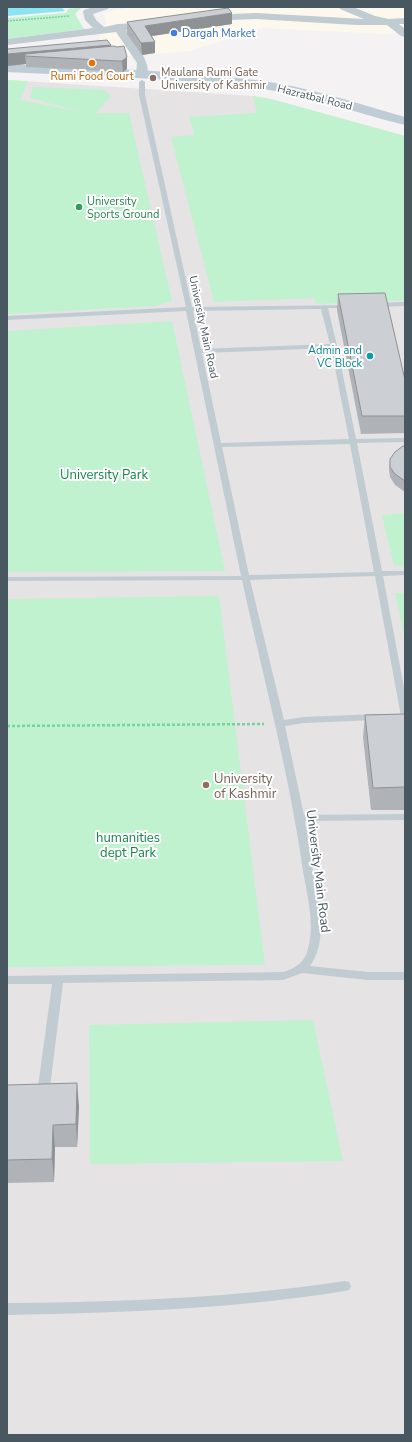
<svg xmlns="http://www.w3.org/2000/svg" width="412" height="1442" font-family="'Nunito Sans',sans-serif">
	<style>
		.commercial { fill: #fdf8ed }
		.education { fill: #e5e3e4 }
		.green { fill: #c0f2d0 }
		.water { fill: #8ce3f1 }
		.lines { fill: none; stroke-linecap: round; stroke-linejoin: round }
		.path-far1 { stroke: #76d29f; stroke-width: 1.5; stroke-dasharray: 2 1; stroke-linecap: butt }
		.path { stroke: #76d29f; stroke-width: 2.5; stroke-dasharray: 3 2; stroke-linecap: butt }
		.service { fill: #c0cbd2; fill-rule: evenodd }
		.minor { fill: #c0cbd2; fill-rule: evenodd }
		.secondary { fill: #bfccd6; fill-rule: evenodd }
		.wall { fill: #afb3b7 }
		.shaded-wall { fill: #8f9295 }
		.building { fill: #ccd0d5; stroke: #8f9295 }
		.shop-dot { fill: #3f7fe0; stroke: #fff; stroke-width: 1.5 }
		.food-dot { fill: #e8710a; stroke: #fff; stroke-width: 1.5 }
		.education-dot { fill: #8d6e63; stroke: #fff; stroke-width: 1.5 }
		.leisure-dot { fill: #2e9e5b; stroke: #fff; stroke-width: 1.5 }
		.culture-dot { fill: #0f9aa8; stroke: #fff; stroke-width: 1.5 }
		.labels { text-anchor: middle; stroke-width: 4; stroke-linejoin: round; paint-order: stroke }
		.far-shop-label { font-size: 11px; fill: #366cbe; stroke: #fff; text-anchor: start }
		.far-education-label { font-size: 11px; fill: #785e54; stroke: #fff; text-anchor: start }
		.far-food-label { font-size: 11px; fill: #c56008; stroke: #fff }
		.far-street-label { font-size: 11px; fill: #495761; stroke: #fff }
		.far-leisure-label { font-size: 11px; fill: #27864d; stroke: #fff; text-anchor: start }
		.far-culture-label { font-size: 11px; fill: #0d838f; stroke: #fff; text-anchor: end }
		.park-label { font-size: 13px; fill: #138846; stroke: #fff }
		.education-label { font-size: 13px; fill: #785e54; stroke: #fff; text-anchor: start }
		.street-label { font-size: 13px; fill: #495761; stroke: #fff }
	</style>
	<rect width="100%" height="100%" fill="#f4f2f2"/>
	<polygon class="commercial" points="130,7 405,7 405,32 386,34 262,28 190,51 119,57 99,38 107,24 103,13"/>
	<polygon class="education" points="7,80 253,96 271,99 405,136 405,1435 7,1435"/>
	<g class="green">
		<polygon points="82,7 75,14 84,29 7,39 7,18 66,13 68,9"/>
		<polygon points="7,80 28,81 20,100 83,112 30,98 33,87 104,90 111,96 96,113 129,113 172,301 155,306 7,314"/>
		<polygon points="253,96 271,99 405,136 405,300 316,304 314,298 214,302 171,137 195,135 189,117 257,113"/>
		<polygon points="172,321 225,571 7,572 7,331"/>
		<polygon points="405,513 405,565 394,566 382,515"/>
		<polygon points="405,593 405,639 395,593"/>
		<polygon points="219,596 265,965 7,967 7,599"/>
		<polygon points="313,1020 343,1161 90,1164 89,1025"/>
	</g>
	<polygon class="water" points="7,7 67,7 62,8 65,11 7,16"/>
	<g class="lines">
		<polyline class="path-far1" points="7,21 70,16"/>
		<polyline class="path" points="7,726 264,724"/>
		<g class="service">
			<path d="M142,80l3,2v13l47,212 160,-2v2l-2,1h-22l9,38 19,93 49,-1v4l-48,1 25,128h23v4l-22,1 22,117v26l-4,-3 -26,-140 -125,4 34,140 20,-3 72,-3 4,3 -4,3 -72,3 -19,3 19,89 101,-1v6l-100,1c3,17 5,35 8,52 5,30 16,65 -3,93l58,6h37v8h-37l-66,-7 -19,7 -220,3 -13,104 -2,3 -4,1 -4,-1 -2,-3 14,-103h-45v-8l276,-4c11,-3 21,-9 24,-20 9,-26 0,-56 -4,-81 -14,-99 -40,-194 -61,-291l-235,1v-4l234,-1 -55,-265 -179,9v-4l179,-9 -47,-212v-13zM321,309l9,35 -129,5 -8,-38zM331,348l18,91 -128,4 -19,-90zM350,444l24,128 -125,3 -27,-128z"/>
			<polygon points="405,302 405,306 376,307 373,305 376,303"/>
			<path d="M345,1281l4,1 2,4 -2,4 -4,1c-112,18 -225,22 -338,24v-12c113,-1 226,-5 338,-22z"/>
		</g>
		<g class="minor">
			<path d="M93,7h16l-1,2 -15,5 3,6 8,7 14,-3 38,-2 1,2 -1,2 -30,4c7,12 28,34 20,47h-8l-2,-2 1,-12 -21,-31 -109,13v-6l86,-11 -8,-8 -2,-8 1,-2z"/>
			<polygon points="339,7 353,7 375,16 389,19 405,18 405,24 399,24 405,29 405,37 401,36 387,25 356,25 256,19 207,21 202,18 207,15 256,13 364,19 340,9"/>
		</g>
		<path class="secondary" d="M7,64c82,4 166,6 248,16 51,6 101,23 150,37v8c-50,-12 -99,-31 -150,-37 -82,-10 -166,-12 -248,-16z"/>
	</g>
	<g class="wall">
		<polygon points="232,13 232,24 152,36 155,42 155,53 142,55 127,34 127,22"/>
		<polygon points="111,45 111,46 114,46 127,69 123,72 26,67 26,64 7,66 7,49"/>
		<polygon points="338,294 405,380 405,433 361,434 337,310"/>
		<polygon points="405,446 405,492 395,485 390,477 389,470 390,459"/>
		<polygon points="405,714 405,810 371,810 363,737 365,715"/>
		<polygon points="7,1085 79,1106 77,1147 55,1147 54,1182 7,1183"/>
	</g>
	<g class="shaded-wall">
		<polygon points="232,13 232,24 145,37 145,26"/>
		<polygon points="155,42 155,53 142,55 141,43"/>
		<polygon points="111,45 112,57 25,56 26,64 7,66 7,54"/>
		<polygon points="127,57 127,69 123,72 122,61"/>
		<polygon points="77,1083 79,1106 77,1147 76,1124"/>
		<polygon points="53,1125 55,1147 54,1182 52,1159"/>
	</g>
	<g class="building">
		<polygon points="228,8 232,13 145,26 155,42 141,43 127,22"/>
		<polygon points="107,40 111,45 7,54 7,49"/>
		<polygon points="114,46 117,47 124,46 127,57 122,61 118,61 25,56 25,54"/>
		<polygon points="385,293 405,380 405,416 362,416 338,294"/>
		<polygon points="403,446 405,446 405,481 395,474 390,467 390,459 395,452"/>
		<polygon points="405,714 405,787 373,788 365,715"/>
		<polygon points="77,1083 76,1124 53,1125 52,1159 7,1160 7,1085"/>
	</g>
	<circle class="shop-dot" cx="174" cy="33" r="4"/>
	<circle class="food-dot" cx="92" cy="63" r="4"/>
	<g class="education-dot">
		<circle cx="153" cy="78" r="4"/>
		<circle cx="206" cy="785" r="4"/>
	</g>
	<circle class="leisure-dot" cx="79" cy="207" r="4"/>
	<circle class="culture-dot" cx="370" cy="356" r="4"/>
	<g class="labels">
		<g class="far-shop-label">
			<text x="182" y="37">Dargah Market</text>
		</g>
		<g class="far-education-label">
			<text x="161" y="76">Maulana Rumi Gate<tspan x="161" dy="13">University of Kashmir</tspan></text>
		</g>
		<g class="far-food-label">
			<text x="92" y="80">Rumi Food Court</text>
		</g>
		<g class="far-street-label">
			<text transform="translate(315 97) rotate(14)" y="4">Hazratbal Road</text>
			<text transform="translate(204 327) rotate(78)" y="4">University Main Road</text>
		</g>
		<g class="far-leisure-label">
			<text x="87" y="205">University<tspan x="87" dy="13">Sports Ground</tspan></text>
		</g>
		<g class="far-culture-label">
			<text x="362" y="354">Admin and<tspan x="362" dy="13">VC Block</tspan></text>
		</g>
		<g class="park-label">
			<text x="104" y="479">University Park</text>
			<text x="128" y="842">humanities<tspan x="128" dy="15">dept Park</tspan></text>
		</g>
		<g class="education-label">
			<text x="214" y="783">University<tspan x="214" dy="15">of Kashmir</tspan></text>
		</g>
		<g class="street-label">
			<text transform="translate(319 871) rotate(83)" y="5">University Main Road</text>
		</g>
	</g>
	<rect width="412" height="1442" fill="none" stroke="#495761" stroke-width="16"/>
</svg>
